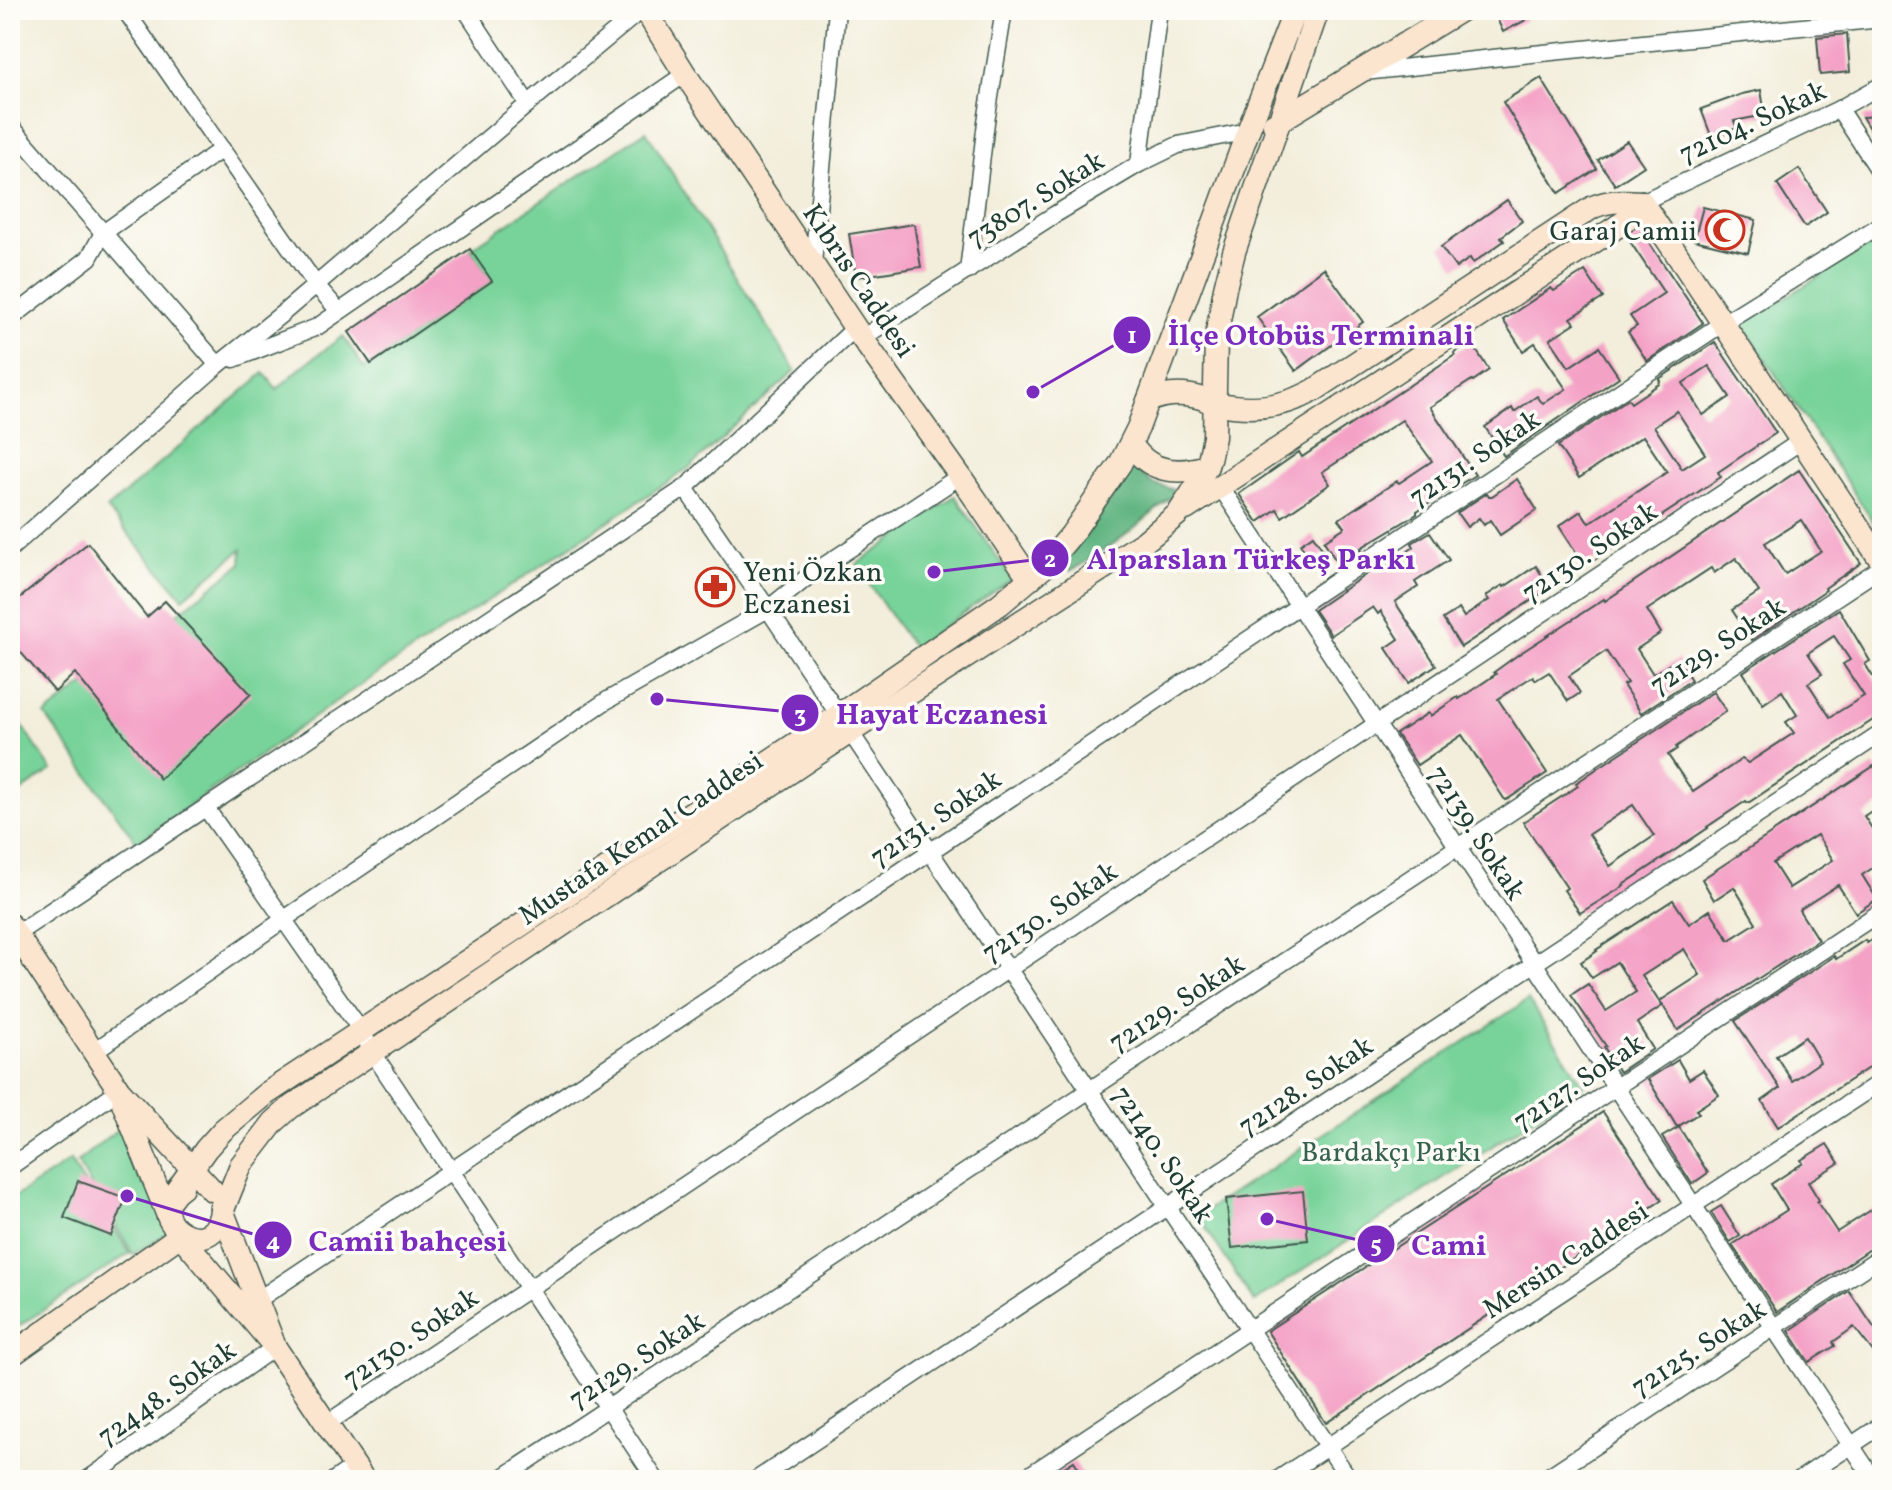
<svg xmlns="http://www.w3.org/2000/svg" width="1892" height="1490" font-family="Vollkorn,serif">
	<style>
		.green { fill: #78d39a; stroke: #4c8867; stroke-width: 2 }
		.forest { fill: #62b582; stroke: #40795b; stroke-width: 2 }
		.building { fill: #f4a1c6; fill-rule: evenodd }
		.lines { fill: none; stroke-linecap: round; stroke-linejoin: round }
		.street-casing { stroke: #3f584d; stroke-width: 19 }
		.secondary-casing { stroke: #3f584d; stroke-width: 25 }
		.street { stroke: #fff; stroke-width: 16 }
		.secondary { stroke: #fce5cf; stroke-width: 22 }
		.labels { text-anchor: middle; stroke-width: 7; stroke-linejoin: round; paint-order: stroke }
		.street-label { font-size: 28px; fill: #1f3d34; stroke: #fdfcf7 }
		.poi-label { font-size: 28px; fill: #1f3d34; stroke: #fdfcf7; text-anchor: end }
		.park-label { font-size: 28px; fill: #35624e; stroke: #fdfcf7 }
		.leader { fill: none; stroke: #7b2cbf; stroke-width: 3 }
		.callout-dot { fill: #7b2cbf; stroke: #fdfcf7; stroke-width: 3 }
		.mark-label { font-size: 24px; text-anchor: middle; font-weight: bold; fill: #fff }
		.callout-label { font-size: 30px; text-anchor: middle; font-weight: bold; fill: #7b2cbf; stroke: #fdfcf7; stroke-width: 7; stroke-linejoin: round; paint-order: stroke }
	</style>
	<rect width="100%" height="100%" fill="#fdfcf7"/>
	<filter id="ink" filterUnits="userSpaceOnUse"><feTurbulence type="fractalNoise" baseFrequency=".0125" numOctaves="2"/><feDisplacementMap in="SourceGraphic" scale="16" xChannelSelector="R" yChannelSelector="G"/><feConvolveMatrix kernelMatrix="1 2 1 2 8 2 1 2 1" color-interpolation-filters="sRGB"/></filter>
	<filter id="wash" filterUnits="userSpaceOnUse"><feTurbulence type="fractalNoise" baseFrequency=".006" numOctaves="4" result="noise"/><feDisplacementMap in="SourceGraphic" scale="32" xChannelSelector="R" yChannelSelector="G"/><feGaussianBlur stdDeviation="1.8" result="paint"/><feColorMatrix in="noise" values="0 0 0 0 0 0 0 0 0 0 0 0 0 0 0 0 0 1.4 0 .05"/><feComposite in="paint" operator="in"/></filter>
	<g filter="url(#wash)">
		<rect width="100%" height="100%" fill="#f3eedb"/>
		<g class="green">
			<polygon points="646,131 795,371 689,468 345,695 137,843 45,715 241,564 242,549 183,598 107,509 264,373 277,389 303,366 343,336 364,368 491,281 470,249"/>
			<polygon points="1882,238 1882,535 1742,324"/>
			<polygon points="955,496 1012,579 913,648 856,565"/>
			<polygon points="10,708 52,770 10,799"/>
			<polygon points="1528,1000 1584,1086 1254,1302 1198,1216"/>
			<polygon points="124,1124 172,1230 133,1254 77,1162"/>
			<polygon points="70,1161 130,1253 10,1332 10,1200"/>
		</g>
		<path class="forest" d="M1133,467l19,16 26,8c-34,30 -68,59 -108,80l-6,-12 18,-19z"/>
		<g id="blocks">
			<g class="building">
				<polygon points="1493,10 1521,10 1526,20 1503,32"/>
				<polygon points="1847,34 1850,72 1820,75 1817,37"/>
				<polygon points="1541,78 1597,169 1559,193 1503,102"/>
				<polygon points="1761,90 1765,115 1734,121 1737,128 1712,138 1701,109 1742,94"/>
				<polygon points="1882,116 1882,150 1862,117"/>
				<polygon points="1627,141 1644,166 1615,185 1598,160"/>
				<polygon points="1799,169 1827,212 1805,227 1777,184"/>
				<polygon points="1507,200 1522,221 1501,237 1504,241 1473,263 1470,258 1456,268 1441,247"/>
				<polygon points="1703,207 1756,220 1748,253 1694,240"/>
				<polygon points="914,224 921,267 856,277 849,234"/>
				<polygon points="1642,232 1703,323 1647,361 1628,332 1637,326 1630,316 1664,293 1629,240"/>
				<polygon points="470,249 492,281 371,364 349,332"/>
				<polygon points="1324,268 1363,322 1296,371 1257,317"/>
				<polygon points="1585,271 1603,298 1571,318 1575,323 1550,339 1569,367 1599,347 1619,377 1504,456 1485,427 1512,408 1514,412 1537,396 1543,404 1566,389 1535,343 1523,351 1503,320 1551,288 1554,291"/>
				<polygon points="1471,342 1489,370 1473,381 1472,380 1430,407 1475,475 1417,511 1417,514 1361,548 1362,550 1339,566 1324,541 1345,527 1339,519 1397,481 1399,483 1432,461 1402,420 1322,472 1330,484 1282,517 1277,509 1258,522 1239,494 1299,452 1302,457 1455,355 1454,353"/>
				<path d="M1715,342l61,91 -58,39 3,5 -136,89 -26,-40 22,-15 8,12 78,-51 -24,-36 -64,42 -21,-32 70,-47 3,4 28,-19 1,-3 -1,-2zM1709,366l21,31 -27,18 -20,-32zM1677,411l28,43 -23,15 -28,-43z"/>
				<path d="M1799,470l62,93 -36,25 1,2 -74,50 -20,-30 27,-18 -23,-34 -22,15 -3,-5 -64,42 14,23 -24,16 16,25 25,-15 13,21 -50,33 -18,-28 4,-2 -21,-32 -37,25 11,17 -12,8 -19,-29 -13,8 -3,-4 -35,23 49,74 -39,26 -3,1 -43,-65 -45,30 -21,-31 32,-21 2,3 28,-19 1,2 37,-25 -2,-2 25,-18 85,-55 1,2zM1801,520l20,31 -36,23 -20,-31z"/>
				<polygon points="1517,479 1537,510 1500,535 1490,520 1484,525 1479,518 1467,527 1457,513 1487,493 1489,496 1492,496"/>
				<polygon points="1430,532 1449,560 1415,582 1418,587 1395,602 1436,665 1409,683 1386,648 1399,639 1381,611 1378,614 1373,607 1331,635 1314,610 1374,569 1377,572 1414,547 1412,543"/>
				<polygon points="1313,535 1325,553 1312,562 1300,544"/>
				<polygon points="88,543 147,617 165,601 251,694 160,779 75,673 55,692 10,640 10,606"/>
				<polygon points="1536,566 1550,588 1461,647 1443,619 1459,609 1464,617 1489,600 1486,596 1503,585 1504,587"/>
				<path d="M1839,609l31,52 -5,3 17,27v23l-134,89 -2,-2 -39,26 1,1 -85,57 1,1 -44,27 -16,-23 3,-2 -44,-66 55,-36 -2,-3 25,-17 112,-74 13,19 -50,36 1,2 -9,6 25,37 49,-33 6,4 46,-30 -8,-11 11,-7 -15,-24 -19,13 -20,-32zM1834,636l16,24 -7,4 21,32 -34,21 -22,-34 14,-9 -14,-21zM1633,805l21,31 -44,30 -21,-32z"/>
				<path d="M1874,766l8,12v26l-18,12 18,28v18l-20,13 15,24 -21,14 -18,-28 -39,25 19,30 -140,90 -18,-29 40,-26 -16,-26 -42,27 20,30 -25,17 16,26 -34,23 -15,-25 2,-1 -35,-51 17,-11 18,27 30,-19 -19,-30 -25,16 -11,-16 16,-11 -1,-1 77,-50 16,24 21,-14 19,30 27,-17 -22,-36 -20,13 -12,-21zM1817,835l16,25 -44,28 -16,-25z"/>
				<path d="M1882,933v126l-104,68 -16,-26 18,-13 -45,-67 95,-62 4,-3 2,3 29,-19 2,3zM1805,1037l15,25 -28,19 -16,-25z"/>
				<polygon points="1678,1060 1689,1079 1703,1070 1719,1095 1696,1110 1699,1113 1677,1127 1648,1079"/>
				<polygon points="1603,1112 1662,1200 1326,1423 1267,1331"/>
				<polygon points="1679,1127 1708,1173 1692,1184 1662,1137"/>
				<polygon points="1827,1144 1839,1163 1808,1182 1819,1200 1817,1202 1837,1232 1882,1203 1882,1241 1777,1312 1732,1245 1787,1210 1771,1184 1803,1163 1801,1160"/>
				<polygon points="78,1181 126,1198 111,1236 64,1218"/>
				<polygon points="1303,1191 1308,1240 1232,1248 1226,1199"/>
				<polygon points="1721,1206 1740,1236 1730,1242 1711,1212"/>
				<polygon points="1849,1291 1882,1339 1882,1363 1854,1327 1833,1342 1835,1346 1809,1362 1789,1331"/>
				<polygon points="1074,1461 1086,1480 1044,1480"/>
			</g>
		</g>
	</g>
	<g filter="url(#ink)">
		<use href="#blocks" fill-opacity="0" stroke="#3f584d" stroke-width="2"/>
		<g class="lines">
			<defs>
				<g id="street">
					<polyline points="125,10 316,285 339,311"/>
					<polyline points="466,10 528,104"/>
					<polyline points="1364,72 1502,57 1882,19"/>
					<polyline points="1839,109 1882,175"/>
					<polyline points="10,125 218,365"/>
					<polyline points="1139,164 1159,10"/>
					<polyline points="1642,202 1839,109 1882,85"/>
					<polyline points="813,263 837,10"/>
					<polyline points="968,271 986,122 1004,10"/>
					<polyline points="10,319 89,258 103,233 222,149"/>
					<polyline points="862,338 1054,215 1139,164 1178,145 1248,131"/>
					<polyline points="234,359 317,327 685,74"/>
					<polyline points="1220,486 1874,1480"/>
					<polyline points="685,488 768,609 1350,1480"/>
					<polyline points="10,549 218,365 283,313 528,104 641,10"/>
					<polyline points="206,808 362,1032 373,1053 656,1480"/>
					<polyline points="16,934 685,488 855,328"/>
					<polyline points="93,1052 283,920 606,701 768,609 810,575 960,476"/>
					<polyline points="10,1167 119,1090"/>
					<polyline points="256,1301 1723,323 1882,224"/>
					<polyline points="326,1424 1801,441"/>
					<polyline points="87,1480 275,1347"/>
					<polyline points="334,1480 354,1466"/>
					<polyline points="499,1480 1882,567"/>
					<polyline points="756,1480 1882,733"/>
					<polyline points="1022,1480 1882,911"/>
					<polyline points="1277,1480 1882,1081"/>
					<polyline points="1543,1480 1882,1256"/>
					<polyline points="1799,1480 1882,1425"/>
				</g>
				<g id="secondary">
					<polyline points="645,10 685,74 862,338 960,476 1030,579"/>
					<polyline points="1274,124 1461,10"/>
					<polyline points="1642,202 1882,562"/>
					<path d="M1148,401c19,-8 37,-8 56,-2 4,2 7,4 12,4 35,8 66,5 97,-12l280,-184c17,-7 32,-6 49,-5"/>
					<path d="M1131,443c16,29 46,32 76,23"/>
					<polyline points="1186,509 1624,222 1642,202"/>
					<polyline points="10,925 119,1090 212,1190"/>
					<polyline points="123,1103 168,1216"/>
					<path d="M182,1187c-48,33 35,81 39,22"/>
					<polyline points="172,1197 206,1149 223,1130 266,1094 839,715 1000,604 1044,567 1071,535 1120,464 1138,428 1248,131 1295,10"/>
					<polyline points="221,1207 275,1347"/>
					<polyline points="218,1222 241,1165 274,1122 291,1107 850,732 1144,542 1178,514 1201,479 1209,460 1214,437 1216,338 1225,288 1234,252 1318,10"/>
					<polyline points="176,1230 275,1347 364,1480"/>
					<polyline points="10,1356 182,1234"/>
				</g>
			</defs>
			<use href="#street" class="street-casing"/>
			<use href="#secondary" class="secondary-casing"/>
			<use href="#street" class="street"/>
			<use href="#secondary" class="secondary"/>
		</g>
	</g>
	<defs>
		<symbol id="mosque-ring" viewBox="-11 -11 22 22"><circle r="9.5" fill="#fdfcf7" stroke="#c8321e" stroke-width="1.5"/><path d="M3.5-4.9A6 6 0 1 0 3.5 4.9A5 5 0 1 1 3.5-4.9Z" fill="#c8321e"/></symbol>
		<symbol id="pharmacy-ring" viewBox="-11 -11 22 22"><circle r="9.5" fill="#fdfcf7" stroke="#c8321e" stroke-width="1.5"/><path d="M-2-6h4v4h4v4h-4v4h-4v-4h-4v-4h4Z" fill="#c8321e"/></symbol>
	</defs>
	<g fill-rule="evenodd">
		<use href="#mosque-ring" x="1703" y="208" width="44" height="44"/>
		<use href="#pharmacy-ring" x="693" y="565" width="44" height="44"/>
	</g>
	<g class="labels">
		<g class="street-label">
			<text transform="translate(1752 121) rotate(-25)" y="10">72104. Sokak</text>
			<text transform="translate(1035 198) rotate(-32)" y="10">73807. Sokak</text>
			<text transform="translate(860 280) rotate(56)" y="10">Kıbrıs Caddesi</text>
			<text transform="translate(1474 457) rotate(-34)" y="10">72131. Sokak</text>
			<text transform="translate(1589 551) rotate(-34)" y="10">72130. Sokak</text>
			<text transform="translate(1717 645) rotate(-33)" y="10">72129. Sokak</text>
			<text transform="translate(935 817) rotate(-34)" y="10">72131. Sokak</text>
			<text transform="translate(1478 832) rotate(57)" y="10">72139. Sokak</text>
			<text transform="translate(640 837) rotate(-34)" y="10">Mustafa Kemal Caddesi</text>
			<text transform="translate(1049 911) rotate(-34)" y="10">72130. Sokak</text>
			<text transform="translate(1176 1002) rotate(-33)" y="10">72129. Sokak</text>
			<text transform="translate(1578 1081) rotate(-34)" y="10">72127. Sokak</text>
			<text transform="translate(1305 1085) rotate(-34)" y="10">72128. Sokak</text>
			<text transform="translate(1164 1154) rotate(56)" y="10">72140. Sokak</text>
			<text transform="translate(1565 1259) rotate(-33)" y="10">Mersin Caddesi</text>
			<text transform="translate(410 1337) rotate(-34)" y="10">72130. Sokak</text>
			<text transform="translate(1698 1347) rotate(-33)" y="10">72125. Sokak</text>
			<text transform="translate(636 1359) rotate(-33)" y="10">72129. Sokak</text>
			<text transform="translate(166 1392) rotate(-35)" y="10">72448. Sokak</text>
		</g>
		<g class="poi-label">
			<text x="1697" y="240">Garaj Camii</text>
			<text x="743" y="581" text-anchor="start">Yeni Özkan<tspan x="743" dy="32">Eczanesi</tspan></text>
		</g>
		<g class="park-label">
			<text x="1391" y="1161">Bardakçı Parkı</text>
		</g>
	</g>
	<path class="leader" d="M1033 392L1132 335M934 572L1050 558M657 699L800 713M127 1196L273 1240M1267 1219L1376 1244"/>
	<g class="callout-dot">
		<circle cx="1033" cy="392" r="8"/>
		<circle cx="934" cy="572" r="8"/>
		<circle cx="657" cy="699" r="8"/>
		<circle cx="127" cy="1196" r="8"/>
		<circle cx="1267" cy="1219" r="8"/>
		<circle cx="1132" cy="335" r="20"/>
		<circle cx="1050" cy="558" r="20"/>
		<circle cx="800" cy="713" r="20"/>
		<circle cx="273" cy="1240" r="20"/>
		<circle cx="1376" cy="1244" r="20"/>
	</g>
	<g class="mark-label">
		<text x="1132" y="343">1</text>
		<text x="1050" y="567">2</text>
		<text x="800" y="722">3</text>
		<text x="273" y="1249">4</text>
		<text x="1376" y="1252">5</text>
	</g>
	<g class="callout-label">
		<text x="1321" y="345">İlçe Otobüs Terminali</text>
		<text x="1251" y="569">Alparslan Türkeş Parkı</text>
		<text x="942" y="724">Hayat Eczanesi</text>
		<text x="408" y="1251">Camii bahçesi</text>
		<text x="1449" y="1255">Cami</text>
	</g>
	<rect width="1892" height="1490" fill="none" stroke="#fdfcf7" stroke-width="40"/>
</svg>
